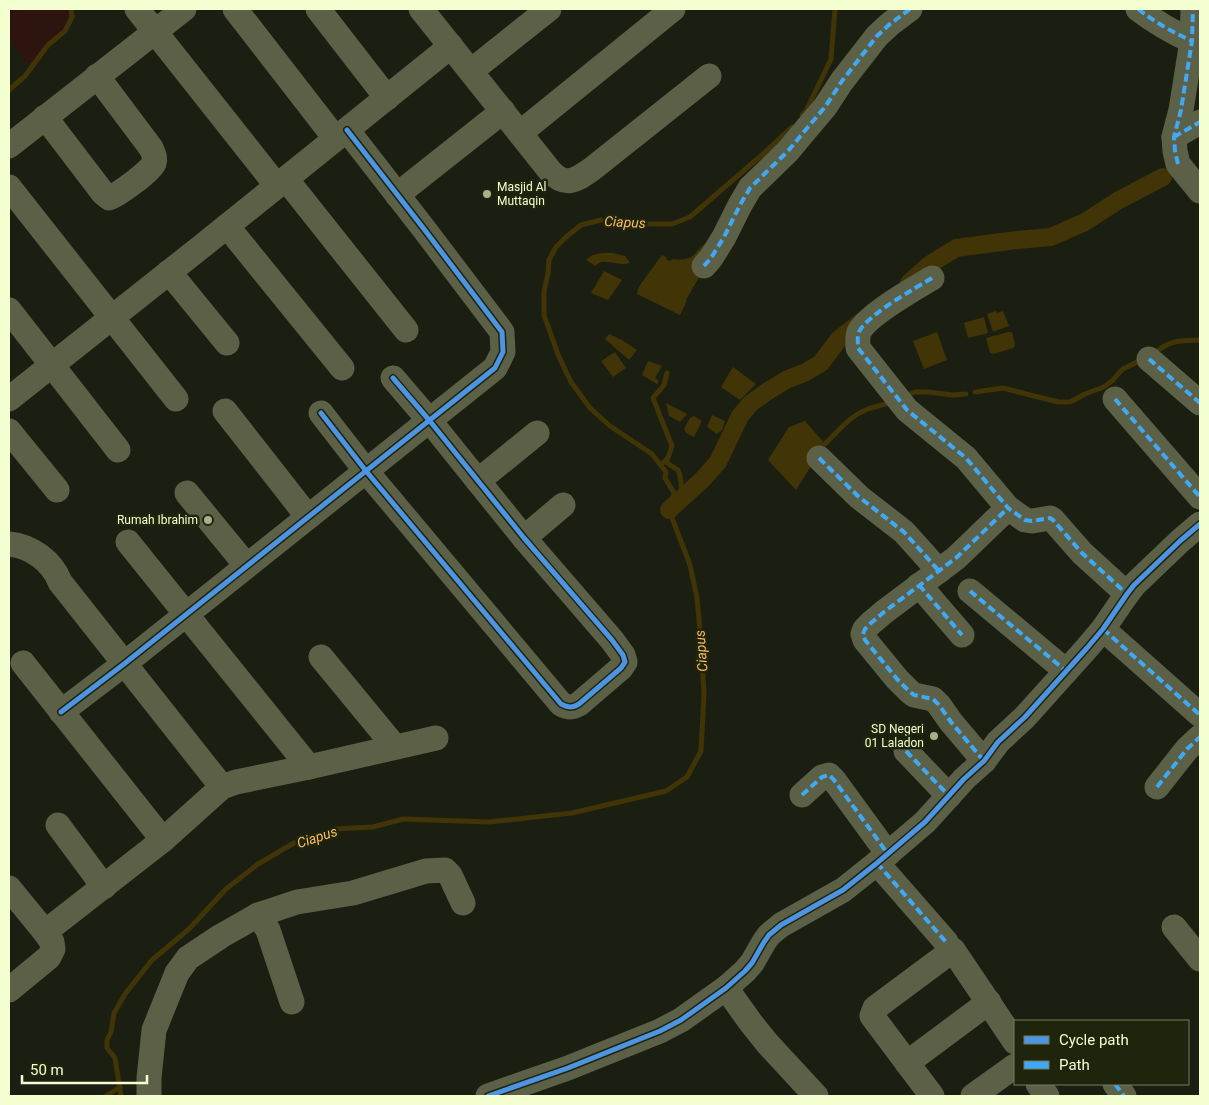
<svg xmlns="http://www.w3.org/2000/svg" width="1209" height="1105" font-family="Roboto,sans-serif">
	<style>
		.green { fill: #2d140f }
		.water { fill: #413406 }
		.lines { fill: none; stroke-linecap: round; stroke-linejoin: round }
		.stream { stroke: #413406; stroke-width: 5 }
		.canal { stroke: #413406; stroke-width: 18 }
		.minor { stroke: #5c6046; stroke-width: 25 }
		.quiet { stroke: #3fa9f5; stroke-width: 4; stroke-dasharray: 8 4; stroke-linecap: butt }
		.cycleway-casing { stroke: #1e250c; stroke-width: 8 }
		.cycleway { stroke: #4d94e3; stroke-width: 5 }
		.poi-dot { fill: #a8b18e; stroke: #1e250c; stroke-width: 2 }
		.labels { text-anchor: middle; stroke-width: 5; stroke-linejoin: round; paint-order: stroke }
		.poi-label { font-size: 12px; fill: #f4ffd1; stroke: #1e250c; text-anchor: end }
		.water-label { font-size: 14px; font-style: italic; fill: #ffbc5f; stroke: #1e250c }
	</style>
	<rect width="100%" height="100%" fill="#1b1f12"/>
	<polygon class="green" points="12,9 70,9 71,17 64,30 47,44 34,62 23,64 23,57 16,51 10,38 9,37 9,11"/>
	<g class="water">
		<path d="M708,242l-3,25 -18,31 -2,7 -5,10 -43,-21 1,-5 2,-4 22,-30 4,2 1,3 3,1 2,-2c26,3 20,-8 36,-17z"/>
		<path d="M613,253l12,3 5,7c-10,3 -19,-2 -29,-1l-6,4 -9,-6c8,-8 17,-7 27,-7z"/>
		<polygon points="604,271 622,280 608,300 591,293"/>
		<polygon points="996,311 997,313 1003,311 1009,326 993,332 987,314"/>
		<polygon points="984,317 988,333 968,338 964,323"/>
		<polygon points="937,332 947,360 924,369 913,341"/>
		<polygon points="1008,332 1012,332 1015,344 1014,348 993,354 990,353 986,338"/>
		<polygon points="609,334 622,340 637,350 629,360 605,339"/>
		<polygon points="615,352 626,368 613,377 601,361"/>
		<polygon points="648,361 662,366 655,378 659,381 657,384 642,375"/>
		<polygon points="733,367 756,384 740,400 721,387"/>
		<polygon points="666,403 687,414 680,422 669,416"/>
		<polygon points="712,415 725,421 722,430 717,434 707,427"/>
		<polygon points="694,416 702,421 694,437 686,433 684,429 690,418"/>
		<polygon points="805,421 825,444 796,490 768,460 789,427"/>
	</g>
	<g class="lines">
		<g class="stream">
			<polyline points="9,90 25,76 48,45 65,31 72,17 71,9"/>
			<polyline points="802,115 806,111 831,59 835,9"/>
			<path d="M1155,354c11,-14 29,-14 45,-14"/>
			<polyline points="975,392 1003,388 1058,402 1070,402 1085,394 1104,387 1113,380 1118,374 1123,369 1137,362 1144,360"/>
			<polyline points="905,396 915,392 928,392 952,395 966,394"/>
			<path d="M825,444c13,-13 26,-29 43,-35 8,-3 16,-4 24,-7"/>
			<path d="M665,461l5,4 8,5c4,9 4,18 3,28"/>
			<polyline points="661,465 668,458 672,446 653,398 664,385 667,373"/>
			<polyline points="106,1096 120,1087"/>
			<polyline points="121,1096 115,1058 107,1048 107,1040 111,1032 114,1013 125,994 152,960 189,929 226,889 258,864 294,843 334,829 373,827 403,819 489,822 572,813 666,791 687,777 701,751 704,694 701,641 697,598 690,565 669,510 674,493 665,478 666,472 652,454 610,426 590,408 571,382 559,357 544,315 544,291 548,274 549,260 556,247 566,237 581,225 601,220 617,224 672,224 690,217 763,154 792,127"/>
		</g>
		<g class="canal">
			<polyline points="909,283 929,265 956,248 1017,240 1051,237 1085,222 1119,200 1163,177"/>
			<polyline points="669,510 702,480 718,462 740,416 751,403 768,391 788,379 804,373 821,363 839,339 864,320"/>
		</g>
		<g class="minor">
			<polyline points="137,9 277,186"/>
			<polyline points="235,9 335,138"/>
			<polyline points="318,9 387,98"/>
			<path d="M421,9l129,162c16,17 26,9 42,-2l117,-93"/>
			<path d="M1138,9c17,13 34,23 54,32"/>
			<polyline points="1193,9 1192,41 1181,110 1174,137 1175,151 1178,164 1200,191"/>
			<polyline points="471,71 549,9"/>
			<path d="M45,117l58,76 6,5c9,-3 42,-27 45,-35 2,-6 -1,-10 -3,-15l-54,-72"/>
			<polyline points="520,133 673,9"/>
			<polyline points="1174,137 1200,122"/>
			<polyline points="9,146 184,9"/>
			<polyline points="286,179 406,330"/>
			<polyline points="9,187 176,399"/>
			<polyline points="397,195 503,111"/>
			<polyline points="227,226 342,368"/>
			<polyline points="704,266 711,258 724,237 740,205 750,188 788,151 808,127 825,107 842,81 877,36 890,24 910,9"/>
			<polyline points="169,272 227,343"/>
			<path d="M932,278c-18,11 -65,37 -73,54 -2,5 -1,11 -1,16l49,62 59,48 42,50 17,12 7,1 18,-3 3,2 29,33 45,41"/>
			<polyline points="9,310 118,450"/>
			<polyline points="1149,359 1200,403"/>
			<polyline points="9,399 201,247 451,46"/>
			<polyline points="1115,399 1200,497"/>
			<polyline points="225,411 308,517"/>
			<path d="M321,413l45,58 195,233c8,4 11,4 18,0l42,-36 4,-6 -2,-7 -11,-15 -88,-102 -95,-118 -36,-42"/>
			<polyline points="9,431 57,490"/>
			<polyline points="819,458 859,497 904,532 939,571"/>
			<polyline points="478,481 537,433"/>
			<polyline points="187,493 246,565"/>
			<polyline points="524,538 563,505"/>
			<polyline points="128,542 309,767"/>
			<path d="M9,544c22,2 43,17 51,38l162,205"/>
			<polyline points="919,585 962,635"/>
			<polyline points="970,591 1066,671"/>
			<polyline points="1103,629 1200,715"/>
			<polyline points="321,657 395,747"/>
			<polyline points="23,663 163,840"/>
			<polyline points="61,712 124,664 495,368 503,352 502,332 424,229 347,130"/>
			<polyline points="906,751 949,796"/>
			<polyline points="984,761 951,722 939,705 933,699 914,695 909,691 897,679 865,640 863,634 865,629 871,623 884,612 956,558 1008,508"/>
			<polyline points="1157,787 1187,749 1200,737"/>
			<polyline points="802,795 822,777 829,775 834,780 888,854"/>
			<polyline points="58,825 104,887"/>
			<polyline points="877,863 946,942"/>
			<polyline points="9,888 45,932 52,942 53,949 49,957 9,990"/>
			<polyline points="258,915 268,930 292,1002"/>
			<polyline points="1174,927 1200,959"/>
			<polyline points="45,932 163,840 222,787 236,782 309,767 436,738"/>
			<polyline points="726,988 751,1023 767,1043 816,1096"/>
			<polyline points="907,1063 989,1002"/>
			<polyline points="1038,1084 1047,1096"/>
			<polyline points="1115,1084 1124,1096"/>
			<polyline points="149,1096 149,1078 154,1030 177,973 188,958 221,936 258,915 297,902 353,893 426,871 445,870 450,875 463,903"/>
			<polyline points="488,1096 568,1068 660,1031 681,1020 726,988 745,971 752,963 764,942 769,935 781,925 843,890 877,863 925,822 964,779 984,761 998,742 1025,717 1087,648 1103,629 1127,594 1134,585 1180,541 1200,524"/>
			<polyline points="932,1096 872,1016 875,1008 953,950 1015,1042"/>
			<polyline points="973,1096 1015,1066"/>
		</g>
		<g class="quiet">
			<path d="M1138,9c17,13 34,23 54,32"/>
			<polyline points="1174,137 1200,122"/>
			<polyline points="1178,164 1175,151 1174,137 1181,110 1192,41 1193,9"/>
			<polyline points="704,266 711,258 724,237 740,205 750,188 788,151 808,127 825,107 842,81 877,36 890,24 910,9"/>
			<path d="M932,278c-18,11 -65,37 -73,54 -2,5 -1,11 -1,16l49,62 59,48 42,50 17,12 7,1 18,-3 3,2 29,33 45,41"/>
			<polyline points="1149,359 1200,403"/>
			<polyline points="1115,399 1200,497"/>
			<polyline points="819,458 859,497 904,532 939,571"/>
			<polyline points="919,585 962,635"/>
			<polyline points="970,591 1066,671"/>
			<polyline points="1103,629 1200,715"/>
			<polyline points="906,751 949,796"/>
			<polyline points="984,761 951,722 939,705 933,699 914,695 909,691 897,679 865,640 863,634 865,629 871,623 884,612 956,558 1008,508"/>
			<polyline points="1157,787 1187,749 1200,737"/>
			<polyline points="802,795 822,777 829,775 834,780 888,854"/>
			<polyline points="877,863 946,942"/>
			<polyline points="1115,1084 1124,1096"/>
		</g>
		<defs>
			<g id="cycleway">
				<path d="M321,413l45,58 195,233c8,4 11,4 18,0l42,-36 4,-6 -2,-7 -11,-15 -88,-102 -95,-118 -36,-42"/>
				<polyline points="61,712 124,664 495,368 503,352 502,332 424,229 347,130"/>
				<polyline points="488,1096 568,1068 660,1031 681,1020 726,988 745,971 752,963 764,942 769,935 781,925 843,890 877,863 925,822 964,779 984,761 998,742 1025,717 1087,648 1103,629 1127,594 1134,585 1180,541 1200,524"/>
			</g>
		</defs>
		<use href="#cycleway" class="cycleway-casing"/>
		<use href="#cycleway" class="cycleway"/>
	</g>
	<g class="poi-dot">
		<circle cx="487" cy="194" r="5"/>
		<circle cx="208" cy="520" r="5"/>
		<circle cx="934" cy="736" r="5"/>
	</g>
	<g class="labels">
		<g class="poi-label">
			<text x="497" y="191" text-anchor="start">Masjid Al<tspan x="497" dy="14">Muttaqin</tspan></text>
			<text x="198" y="524">Rumah Ibrahim</text>
			<text x="924" y="733">SD Negeri<tspan x="924" dy="14">01 Laladon</tspan></text>
		</g>
		<g class="water-label">
			<text transform="translate(625 222) rotate(3)" y="5">Ciapus</text>
			<text transform="translate(701 651) rotate(-94)" y="5">Ciapus</text>
			<text transform="translate(317 837) rotate(-18)" y="5">Ciapus</text>
		</g>
	</g>
	<rect width="1209" height="1105" fill="none" stroke="#f4ffd1" stroke-width="20"/>
	<rect x="1014" y="1020" width="175" height="65" fill="#1e250c" stroke="#747c5b"/>
	<rect x="1024" y="1036" width="25" height="8" fill="#4d94e3" stroke="#747c5b"/>
	<text x="1059" y="1045" font-size="15" fill="#f4ffd1">Cycle path</text>
	<rect x="1024" y="1061" width="25" height="8" fill="#3fa9f5" stroke="#747c5b"/>
	<text x="1059" y="1070" font-size="15" fill="#f4ffd1">Path</text>
	<path d="M22 1075v8h125v-8" fill="none" stroke="#f4ffd1" stroke-width="2.5"/>
	<text x="30" y="1075" font-size="15" fill="#f4ffd1" stroke="#1e250c" stroke-width="4" paint-order="stroke">50 m</text>
</svg>
